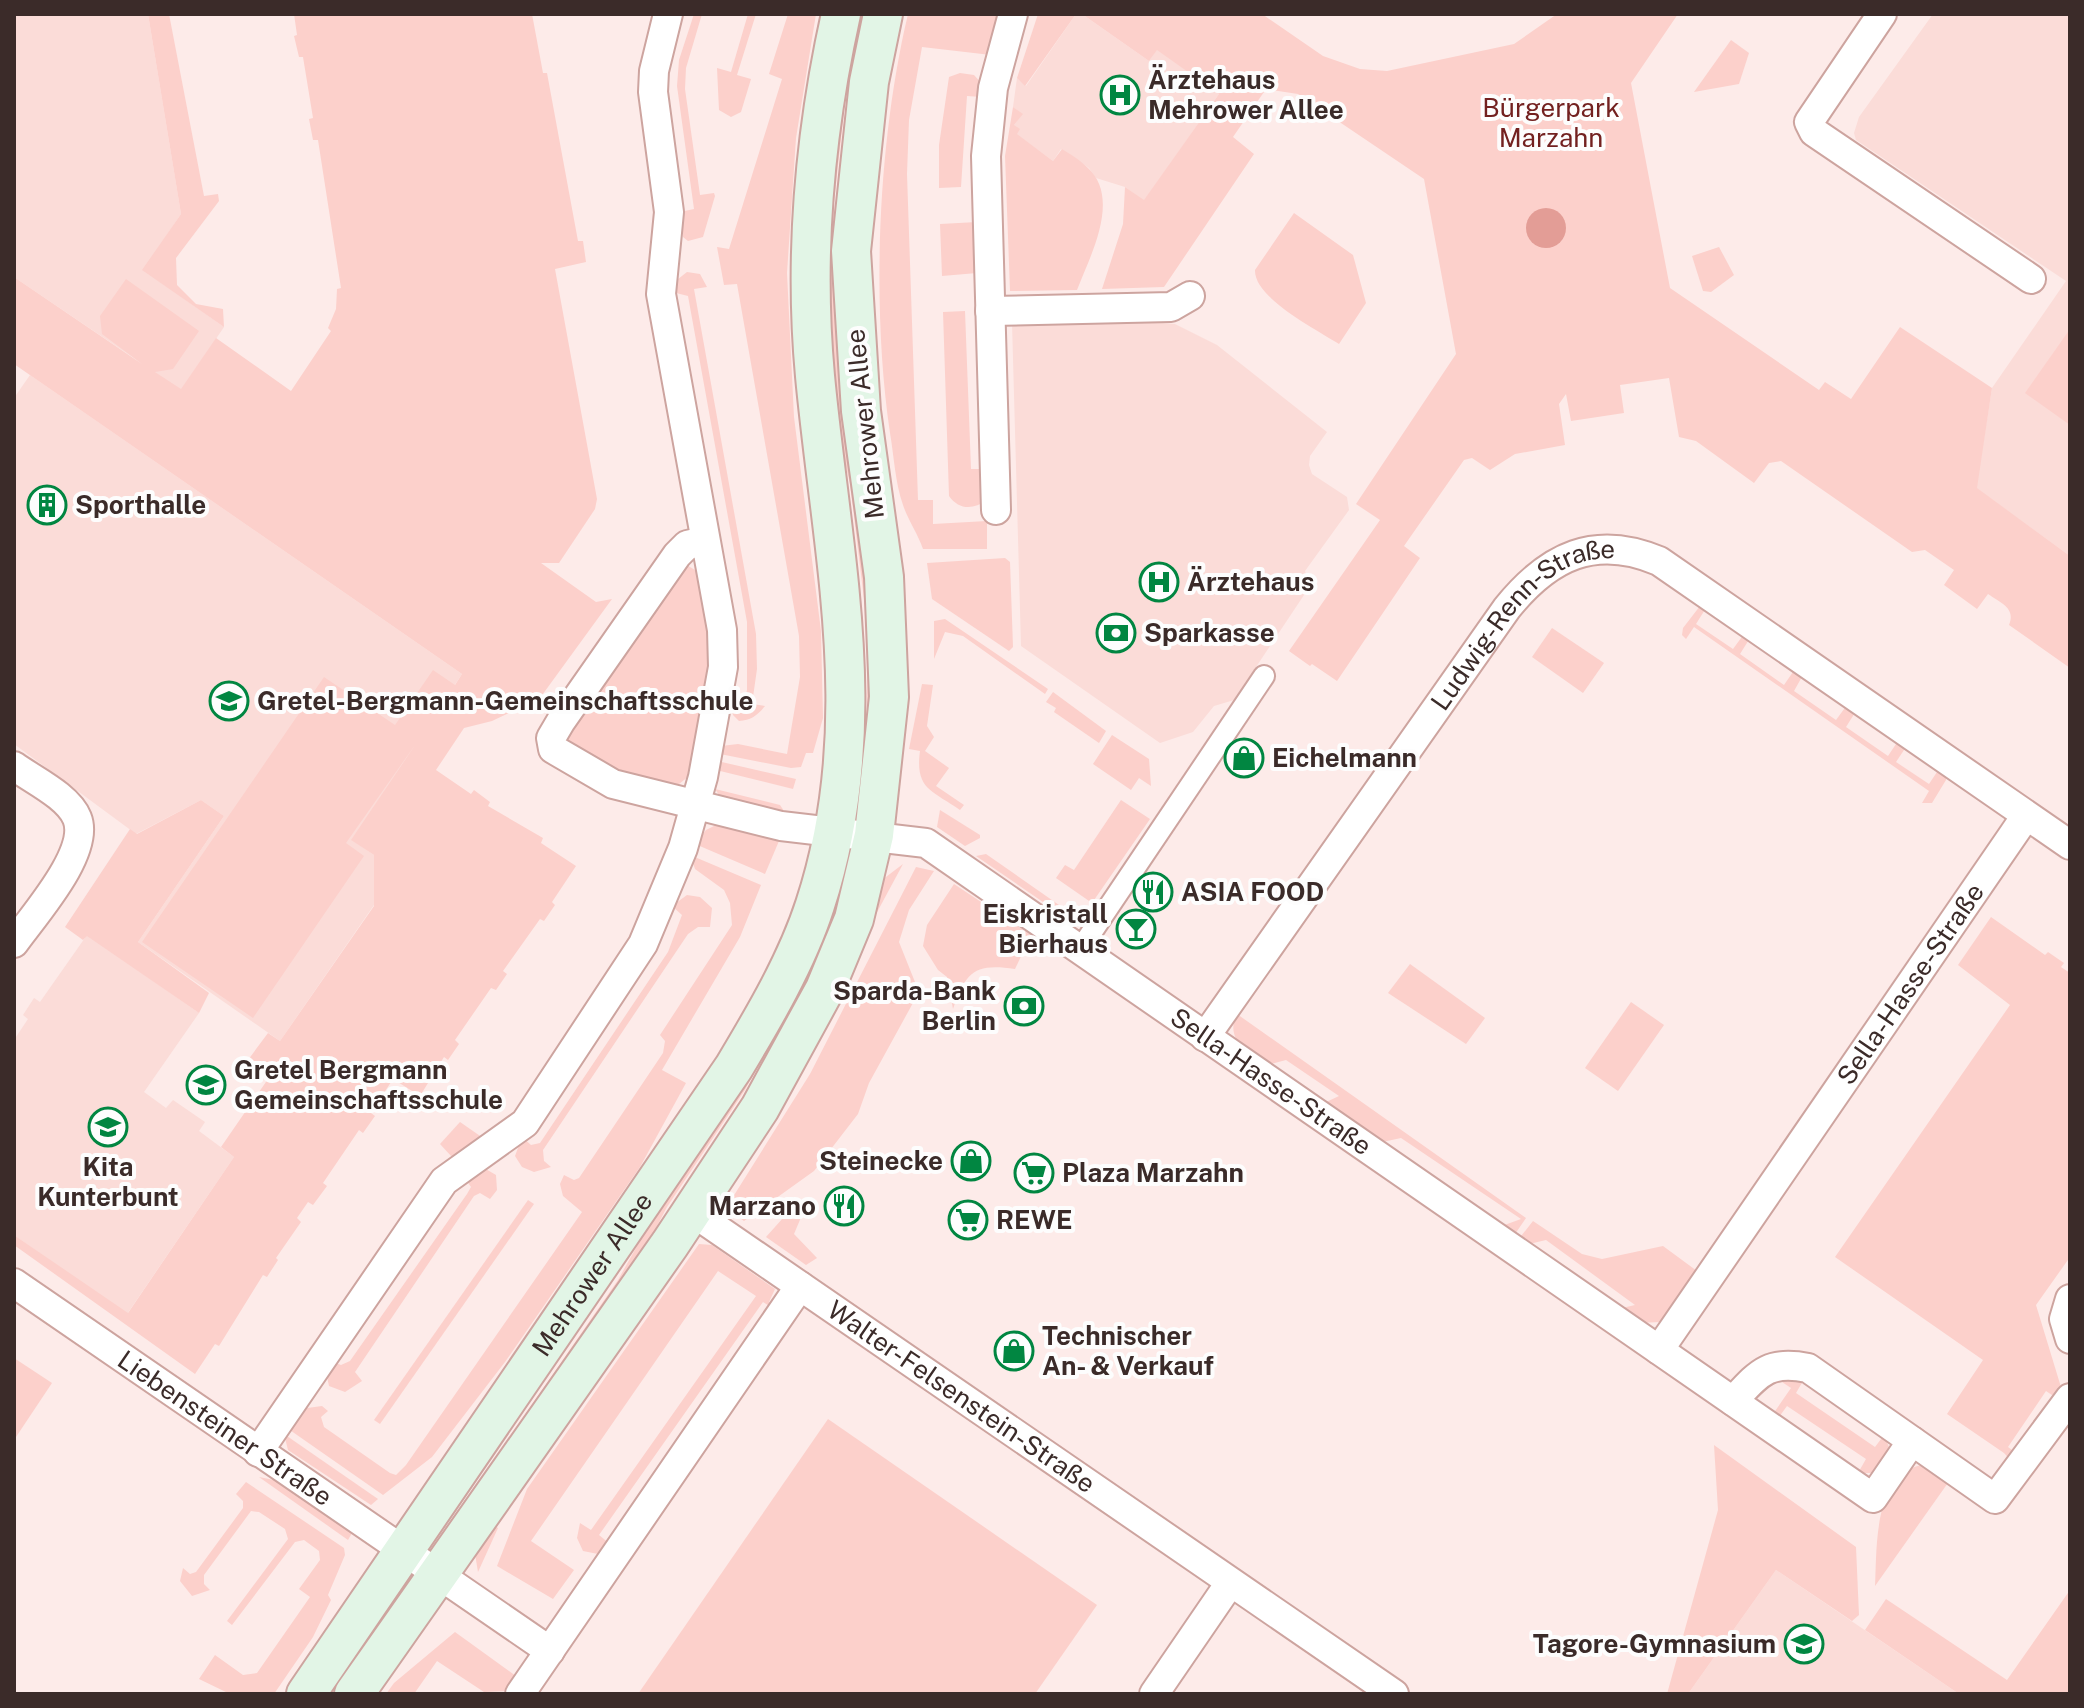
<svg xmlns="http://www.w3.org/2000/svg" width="2084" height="1708" font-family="'Public Sans',sans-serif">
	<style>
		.built { fill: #fbdcd8 }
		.green { fill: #fcd0cb; fill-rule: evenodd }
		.water { fill: #e39d96 }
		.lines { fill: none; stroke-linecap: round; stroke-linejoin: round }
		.pedestrian-casing { stroke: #cda49f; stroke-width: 24 }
		.minor-casing { stroke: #cda49f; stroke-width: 32 }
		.secondary-casing { stroke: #cda49f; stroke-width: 42 }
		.pedestrian { stroke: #fff; stroke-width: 20 }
		.minor { stroke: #fff; stroke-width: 28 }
		.secondary { stroke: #e2f5e6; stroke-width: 38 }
		.labels { text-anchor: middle; stroke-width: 8; stroke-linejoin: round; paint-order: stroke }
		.poi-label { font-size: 26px; font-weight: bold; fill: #3b2b29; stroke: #fdfdfd; text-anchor: start }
		.park-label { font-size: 26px; fill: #732120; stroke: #fdfdfd }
		.street-label { font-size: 26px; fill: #3b2b29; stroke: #fdfdfd }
	</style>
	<rect width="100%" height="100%" fill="#fdebe9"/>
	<g class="built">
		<polygon points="14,14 148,14 181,214 143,270 224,327 181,390 14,277"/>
		<polygon points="1076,14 1082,14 1149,61 1157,49 1219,94 1144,201 1125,187 1096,178 1089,168 1061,149 1053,161 1016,134 1014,125 1022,114 1013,107 1017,78 1026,86"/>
		<polygon points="1933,14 2070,14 2070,556 1976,488 1992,388 2066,281 1856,140 1854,133 1859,117"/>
		<polygon points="1115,319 1175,324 1217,345 1327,432 1310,456 1309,465 1312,474 1347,497 1349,510 1305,571 1310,586 1234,700 1214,706 1193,732 1160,743 1021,646 1012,323"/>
		<polygon points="30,375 462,674 352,840 374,855 374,905 280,1041 138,942 224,816 201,800 136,834 14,744 14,398"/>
		<polygon points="87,935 199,1013 144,1092 166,1108 173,1100 205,1122 199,1131 234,1157 127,1314 14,1235 14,1040 28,1019 23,1015 34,998 40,1002"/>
		<polygon points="1776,1570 1959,1694 1688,1694"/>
	</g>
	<g class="green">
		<polygon points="148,14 169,14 204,196 218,194 219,201 176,258 177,285 196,304 223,309 224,327 142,270 181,214"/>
		<polygon points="294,14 532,14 543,73 547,73 578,241 583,241 586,262 555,269 597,499 595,509 559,563 541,563 596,602 612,599 540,698 492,721 464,728 436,770 471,794 474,790 490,802 488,806 543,838 541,843 576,866 552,902 555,905 544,921 540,919 503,971 507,974 496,990 491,988 455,1040 459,1044 448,1060 444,1057 420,1096 393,1079 371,1113 375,1116 363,1133 359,1130 323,1183 327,1186 313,1205 308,1202 297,1218 301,1222 276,1258 278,1260 267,1277 263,1275 219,1346 215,1344 195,1374 14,1245 14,1235 128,1313 234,1157 221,1147 268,1079 245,1064 268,1033 280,1041 374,906 374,855 351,840 415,745 346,843 364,856 253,1018 142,942 324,677 395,725 433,670 455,685 462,674 14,364 14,277 142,364 102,334 100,316 126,279 199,331 173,369 155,372 181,389 216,338 291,391 331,331 328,328 336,309 337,289 341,288 318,140 313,140 309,119 313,118 303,57 299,57 294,36 297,35"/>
		<polygon points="694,14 702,14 686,68 685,89 700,195 714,193 715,196 703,237 688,241 683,237 680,212 694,209 677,86 679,60"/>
		<polygon points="748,14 756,14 737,75 751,79 741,112 731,117 719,110 717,68 731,72"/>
		<polygon points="788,14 816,14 796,138 787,273 794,417 821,631 823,718 813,753 806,753 801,767 791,768 715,753 721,746 738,744 787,754 800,677 799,636 737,284 724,285 717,247 729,249 782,79 769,74"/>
		<polygon points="853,14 861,14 849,66 834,203 877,665 866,746 868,632 850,484 831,402 825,329 832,132"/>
		<path d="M908,14h96l-13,41 -69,-8 -13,73 -2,54 11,326h15v24l54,-3v28h-64c-5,-15 -15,-29 -20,-44 -8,-23 -9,-49 -13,-72 -19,-129 -12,-293 18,-419z"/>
		<polygon points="1038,14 1076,14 1025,86 1017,78"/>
		<path d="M1082,14h180l61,42 37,13 27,2 127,-27 43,-30h121l-47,69 39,205 149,102 6,-8 26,17 49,-72 92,61 -15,100 93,68v112l-61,-43c7,-17 -8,-22 -21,-31l-11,15 -33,-24 10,-15 -29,-20 -13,2 -131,-91 -12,2 -15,20 -58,-42 -17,-4 -10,-59 -49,7 4,28 -53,8 -5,-27 -7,10 6,41 -50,9 -25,16 -18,-12 -8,2 -60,86 16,12 -83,123 -25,-17 -2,2 -21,-15 91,-131 -24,-16 100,-150 -32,-175 -126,-85 -32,-5 -33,48 21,17 -90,133 -62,2 21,-65 2,-37 19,13 75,-106 -62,-44 -8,11zM1546,208l12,5 3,28 -18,7c-12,-9 -20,-14 -14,-30z"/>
		<polygon points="1731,40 1749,53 1739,84 1694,92"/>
		<polygon points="960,73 974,75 983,85 981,97 967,96 961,187 939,188 939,145 949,77"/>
		<path d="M1013,107l10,7 -9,11 6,4 -3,5 36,27 9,-12c8,5 18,11 25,18 35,31 3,89 -10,123l-67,1 -5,-135z"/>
		<path d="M1294,213l59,42 13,48 -27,41c-23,-15 -85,-46 -84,-74z"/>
		<polygon points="977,222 977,273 942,276 940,224"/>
		<polygon points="1719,247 1734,275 1711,292 1703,291 1692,256"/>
		<path d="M687,272l13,2 7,13 -13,2 62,345 1,35 -5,35 13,2c-8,10 -14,14 -26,15l-6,-6 -3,-15 15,-2 2,-8v-68l-59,-326 -16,-4 1,-9z"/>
		<path d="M965,311l6,158h14l2,31c-14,10 -28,10 -38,-4l-6,-184z"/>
		<polygon points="2070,329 2070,425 2025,393"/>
		<polygon points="1005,558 1010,562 1013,647 1009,651 932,599 927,563"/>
		<polygon points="685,564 700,573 712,662 689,776 669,792 564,750 563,736"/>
		<polygon points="1700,606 1706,608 1696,624 1733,649 1744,634 1750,638 1740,654 1784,685 1795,669 1803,675 1794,691 1836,720 1847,705 1856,711 1846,727 1888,756 1898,741 1906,747 1896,762 1929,784 1939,769 1946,774 1946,780 1932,803 1922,803 1929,791 1694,627 1686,639 1682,635 1683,628"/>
		<polygon points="945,619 1048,689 1045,694 963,636 945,632 934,659 934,621"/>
		<polygon points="1552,628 1604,663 1583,693 1532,657"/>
		<path d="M922,684l11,1 -6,41 7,11 -9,14 24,17 -13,18 28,19 -4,5c-29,-20 -45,-21 -40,-59l-11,-2z"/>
		<polygon points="1053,692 1106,731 1099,743 1054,712 1056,708 1046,702"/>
		<polygon points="1112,735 1149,759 1151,786 1139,778 1131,790 1093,764"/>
		<polygon points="713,760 796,779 793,789 712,769"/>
		<polygon points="715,789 780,805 784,811 721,798"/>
		<polygon points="201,800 224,816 138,942 209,993 199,1013 87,936 83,940 65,927 130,829 137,834"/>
		<polygon points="1121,800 1150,819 1092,903 1056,878 1065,865 1074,870"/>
		<polygon points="940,810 980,835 980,838 965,846 937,827"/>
		<polygon points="716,825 752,831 779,841 765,874 695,844 706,830"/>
		<polygon points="986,854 1059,905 1059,913 976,856"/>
		<polygon points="690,855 761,885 740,937 662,1070 686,1083 640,1167 505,1362 432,1457 383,1495 287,1428 300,1409 322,1406 328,1411 321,1417 324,1427 390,1473 396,1475 406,1465 582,1212 563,1196 560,1184 564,1175 574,1180 579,1178 663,1053 665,1041 660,1035 732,925 730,903 724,890 695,869"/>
		<polygon points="903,864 875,916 869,916 882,880"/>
		<polygon points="916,867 934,871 909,910 899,942 919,992 869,1083 858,1114 814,1171 744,1221 726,1208 810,1074"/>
		<path d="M954,884l77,51 -16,34c-41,-6 -49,3 -62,40l-6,-32 -9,-7 -15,-24 4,-21z"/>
		<polygon points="687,895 700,897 712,908 710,927 698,927 688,934 543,1150 544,1161 551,1167 534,1172 522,1167 515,1156 522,1137 531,1145 540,1143 668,952 682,915 672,906"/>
		<polygon points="822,916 831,918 782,1023 745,1090 667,1207 628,1281 480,1494 473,1490 618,1280"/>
		<polygon points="1991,917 2045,955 2048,952 2064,963 2061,967 2070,973 2070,1257 2036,1305 2064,1397 2061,1401 2046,1391 2008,1447 2020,1456 2014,1464 2004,1453 1947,1414 1983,1360 1835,1257 2010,1005 1958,965"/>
		<polygon points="1410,964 1485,1018 1466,1044 1388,993"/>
		<polygon points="1631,1002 1664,1025 1618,1091 1585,1068"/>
		<path d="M1237,1014l289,204 -13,19 -14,-10 22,-8 -120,-81 -23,5 -56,-39 17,-8 -53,-36 -19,5c-19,-14 -43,-25 -30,-51z"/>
		<polygon points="460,1122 483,1138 452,1157 440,1144"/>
		<polygon points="484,1168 496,1175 497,1190 490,1199 480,1193 474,1196 355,1372 362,1381 345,1392 329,1386 326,1372 333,1362 341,1365 350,1361 467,1194 471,1187 464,1177"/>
		<polygon points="528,1200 534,1204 380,1424 374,1420"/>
		<polygon points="792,1208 802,1215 794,1234 817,1258 806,1265 766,1237"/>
		<polygon points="1533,1221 1582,1254 1602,1259 1663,1246 1697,1271 1660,1322 1639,1323 1618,1309 1635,1305 1546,1240 1525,1245 1518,1240"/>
		<polygon points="699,1244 712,1245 775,1289 769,1302 774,1309 763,1302 599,1535 610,1544 598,1554 583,1551 577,1538 580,1523 591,1530 756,1296 718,1271 531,1541 574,1570 553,1599 497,1566 527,1489"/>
		<polygon points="14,1358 52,1383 14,1440"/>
		<polygon points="1796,1378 1803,1381 1796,1393 1875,1447 1884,1435 1891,1452 1876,1473 1858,1473 1866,1459 1787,1406 1779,1417 1773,1414 1791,1388 1779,1380"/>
		<polygon points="828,1419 1097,1605 1035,1694 638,1694"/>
		<polygon points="284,1434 378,1499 371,1505 288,1450"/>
		<polygon points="1714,1445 1856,1547 1859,1615 1852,1621 1776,1570 1688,1694 1667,1694 1718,1510"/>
		<path d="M1921,1465l29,15 -75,106c2,-38 -2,-110 46,-121z"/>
		<polygon points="259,1477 279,1481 352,1533 348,1540"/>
		<polygon points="246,1482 344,1548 345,1555 328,1595 331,1600 313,1637 274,1694 230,1694 199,1679 215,1655 243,1675 257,1673 310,1597 299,1589 320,1560 319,1551 304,1540 295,1542 232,1625 227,1621 288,1539 285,1529 259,1512 251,1511 204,1575 204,1584 210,1590 192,1596 180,1581 183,1568 190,1574 196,1572 243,1508 243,1501 236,1494"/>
		<polygon points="491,1524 498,1528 478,1572 475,1554"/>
		<polygon points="2070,1590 2070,1694 1959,1694 1865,1630 1886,1599 2007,1680"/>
		<polygon points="455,1632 520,1679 509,1691 484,1692 437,1661 414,1694 386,1694 394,1683"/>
	</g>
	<circle class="water" cx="1546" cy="228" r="20"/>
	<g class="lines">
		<defs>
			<polyline id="pedestrian" points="1079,951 1264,676"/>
			<g id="minor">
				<polyline points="1882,14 1809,122 1814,132 2031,279"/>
				<polyline points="990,311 1171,307 1190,296"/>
				<polyline points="996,510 986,156 993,88 1013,14"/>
				<path id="s1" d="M705,541l-18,4 -10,10 -116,166 -10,17 2,11 60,35 168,42 145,17 947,655 39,-57"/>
				<path d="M14,766c19,14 54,30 63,52 14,34 -44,98 -63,125"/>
				<path id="s2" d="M1205,1037l302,-429c42,-52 88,-74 152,-47l411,284"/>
				<path id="s3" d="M691,1211l703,483"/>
				<path id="s4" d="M14,1283c178,124 358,245 536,368"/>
				<polyline points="2070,1299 2064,1319 2070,1339"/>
				<path id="s5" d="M1659,1350l367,-534"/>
				<path d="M1733,1401c26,-28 35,-41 75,-33l187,131 75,-101"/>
				<polyline points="258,1452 444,1181 525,1123 643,944 683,848 703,777 723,667 722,630 661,294 669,212 653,92 654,71 668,14"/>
				<polyline points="520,1694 800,1286"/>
				<polyline points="1154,1694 1230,1583"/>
			</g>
			<g id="secondary">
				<path id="s6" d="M306,1694l428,-627c30,-50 63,-106 81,-162 59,-180 17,-349 0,-529 -11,-120 0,-245 26,-362"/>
				<polyline points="354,1694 670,1244 760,1108 825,989 854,919 874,835 889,697 884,577 861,411 851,251 869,82 883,14"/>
			</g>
		</defs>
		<use href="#pedestrian" class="pedestrian-casing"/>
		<use href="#minor" class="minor-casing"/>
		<use href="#secondary" class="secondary-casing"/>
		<use href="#pedestrian" class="pedestrian"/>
		<use href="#minor" class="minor"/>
		<use href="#secondary" class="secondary"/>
	</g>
	<defs>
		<symbol id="hospital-ring" viewBox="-11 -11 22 22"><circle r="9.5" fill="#fdfdfd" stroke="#018641" stroke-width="1.5"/><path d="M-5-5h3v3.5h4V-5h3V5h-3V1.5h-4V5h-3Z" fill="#018641"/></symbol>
		<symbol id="building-ring" viewBox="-11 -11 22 22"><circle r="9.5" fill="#fdfdfd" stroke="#018641" stroke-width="1.5"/><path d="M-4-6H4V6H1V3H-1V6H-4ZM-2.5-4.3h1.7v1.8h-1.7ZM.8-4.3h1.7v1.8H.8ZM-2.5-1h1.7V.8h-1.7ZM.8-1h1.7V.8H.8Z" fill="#018641"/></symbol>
		<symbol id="bank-ring" viewBox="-11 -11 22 22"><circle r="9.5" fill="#fdfdfd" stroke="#018641" stroke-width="1.5"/><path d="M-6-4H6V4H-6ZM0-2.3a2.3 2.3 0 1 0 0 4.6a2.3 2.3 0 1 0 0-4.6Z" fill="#018641"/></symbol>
		<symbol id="school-ring" viewBox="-11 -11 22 22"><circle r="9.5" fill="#fdfdfd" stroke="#018641" stroke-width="1.5"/><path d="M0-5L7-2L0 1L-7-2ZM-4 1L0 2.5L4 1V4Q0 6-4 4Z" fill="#018641"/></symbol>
		<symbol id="shop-ring" viewBox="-11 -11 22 22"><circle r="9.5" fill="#fdfdfd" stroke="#018641" stroke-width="1.5"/><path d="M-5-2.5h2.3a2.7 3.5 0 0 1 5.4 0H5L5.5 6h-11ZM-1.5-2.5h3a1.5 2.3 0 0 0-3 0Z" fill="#018641"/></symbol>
		<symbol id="restaurant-ring" viewBox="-11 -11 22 22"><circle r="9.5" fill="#fdfdfd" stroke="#018641" stroke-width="1.5"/><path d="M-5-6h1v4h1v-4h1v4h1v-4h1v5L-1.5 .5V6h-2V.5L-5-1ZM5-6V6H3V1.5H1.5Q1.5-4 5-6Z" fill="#018641"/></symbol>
		<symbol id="bar-ring" viewBox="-11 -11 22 22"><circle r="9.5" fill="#fdfdfd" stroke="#018641" stroke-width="1.5"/><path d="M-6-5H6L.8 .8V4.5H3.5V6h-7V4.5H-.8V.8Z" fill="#018641"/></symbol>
		<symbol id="supermarket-ring" viewBox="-11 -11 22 22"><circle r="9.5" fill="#fdfdfd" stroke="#018641" stroke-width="1.5"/><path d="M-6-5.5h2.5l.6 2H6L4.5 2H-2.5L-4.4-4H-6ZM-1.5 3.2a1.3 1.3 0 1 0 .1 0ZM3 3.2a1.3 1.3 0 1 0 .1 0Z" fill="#018641"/></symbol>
	</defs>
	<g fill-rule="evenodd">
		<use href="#hospital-ring" x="1098" y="73" width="44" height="44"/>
		<use href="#building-ring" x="25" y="483" width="44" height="44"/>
		<use href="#hospital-ring" x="1137" y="560" width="44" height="44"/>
		<use href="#bank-ring" x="1094" y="611" width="44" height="44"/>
		<use href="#school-ring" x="207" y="679" width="44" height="44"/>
		<use href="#shop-ring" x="1222" y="736" width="44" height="44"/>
		<use href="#restaurant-ring" x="1131" y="870" width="44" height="44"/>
		<use href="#bar-ring" x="1114" y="907" width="44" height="44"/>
		<use href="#bank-ring" x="1002" y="984" width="44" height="44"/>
		<use href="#school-ring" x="184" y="1063" width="44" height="44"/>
		<use href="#school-ring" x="86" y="1105" width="44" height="44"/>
		<use href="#shop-ring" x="949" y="1139" width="44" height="44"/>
		<use href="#supermarket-ring" x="1012" y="1151" width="44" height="44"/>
		<use href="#restaurant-ring" x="822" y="1184" width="44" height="44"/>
		<use href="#supermarket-ring" x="946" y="1198" width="44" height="44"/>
		<use href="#shop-ring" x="992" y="1329" width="44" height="44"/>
		<use href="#school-ring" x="1782" y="1622" width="44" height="44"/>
	</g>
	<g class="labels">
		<g class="poi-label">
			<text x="1148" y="89">Ärztehaus<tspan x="1148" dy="30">Mehrower Allee</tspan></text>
			<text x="75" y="514">Sporthalle</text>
			<text x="1187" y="591">Ärztehaus</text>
			<text x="1144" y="642">Sparkasse</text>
			<text x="257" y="710">Gretel-Bergmann-Gemeinschaftsschule</text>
			<text x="1272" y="767">Eichelmann</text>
			<text x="1181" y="901">ASIA FOOD</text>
			<text x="1108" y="923" text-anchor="end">Eiskristall<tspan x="1108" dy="30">Bierhaus</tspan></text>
			<text x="996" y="1000" text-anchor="end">Sparda-Bank<tspan x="996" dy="30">Berlin</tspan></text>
			<text x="234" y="1079">Gretel Bergmann<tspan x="234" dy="30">Gemeinschaftsschule</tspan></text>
			<text x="943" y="1170" text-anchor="end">Steinecke</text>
			<text x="108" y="1176" text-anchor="middle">Kita<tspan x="108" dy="30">Kunterbunt</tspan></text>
			<text x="1062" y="1182">Plaza Marzahn</text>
			<text x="816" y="1215" text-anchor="end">Marzano</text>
			<text x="996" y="1229">REWE</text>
			<text x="1042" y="1345">Technischer<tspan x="1042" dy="30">An- &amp; Verkauf</tspan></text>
			<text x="1776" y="1653" text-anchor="end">Tagore-Gymnasium</text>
		</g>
		<g class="park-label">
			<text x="1551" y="117">Bürgerpark<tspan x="1551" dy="30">Marzahn</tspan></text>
		</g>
		<g class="street-label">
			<text transform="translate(865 424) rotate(-96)" y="9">Mehrower Allee</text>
			<text dy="9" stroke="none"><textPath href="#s2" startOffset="528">Ludwig-Renn-Straße</textPath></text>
			<text dy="9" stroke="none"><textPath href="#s5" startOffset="444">Sella-Hasse-Straße</textPath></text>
			<text dy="9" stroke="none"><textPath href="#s1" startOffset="1074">Sella-Hasse-Straße</textPath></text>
			<text dy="9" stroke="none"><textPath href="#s6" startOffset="508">Mehrower Allee</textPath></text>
			<text dy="9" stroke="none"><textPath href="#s3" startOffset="328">Walter-Felsenstein-Straße</textPath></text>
			<text dy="9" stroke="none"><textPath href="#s4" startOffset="256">Liebensteiner Straße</textPath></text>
		</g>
	</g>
	<rect width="2084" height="1708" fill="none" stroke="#3b2b29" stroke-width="32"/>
</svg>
